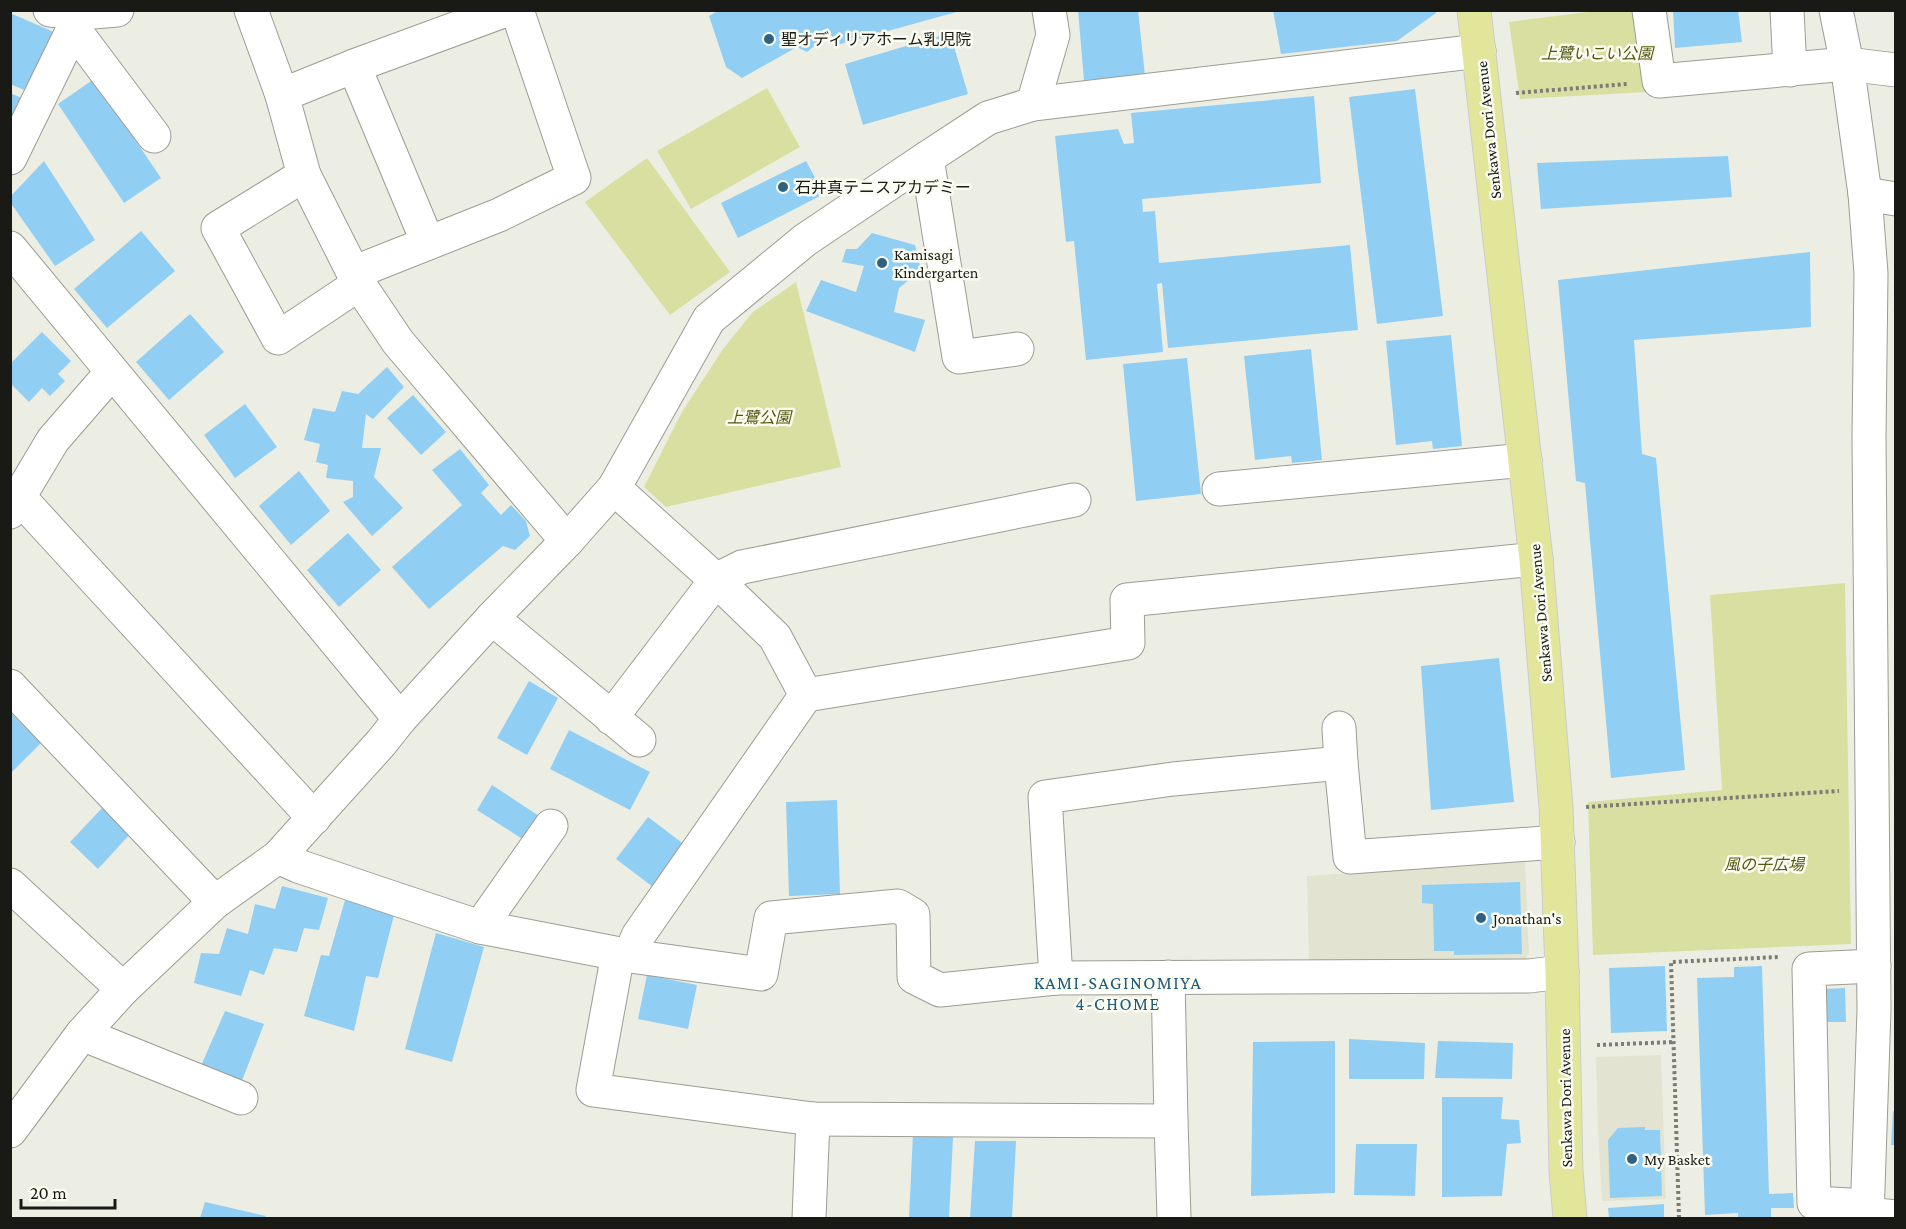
<svg xmlns="http://www.w3.org/2000/svg" width="1906" height="1229" font-family="'Crimson Pro','Noto Sans JP',serif">
	<style>
		.built { fill: #e2e4d1 }
		.green { fill: #d9dfa1 }
		.building { fill: #90cef4 }
		.lines { fill: none; stroke-linecap: round; stroke-linejoin: round }
		.minor-casing { stroke: #9b9d92; stroke-width: 35 }
		.major-casing { stroke: #ccc; stroke-width: 35 }
		.path { stroke: #7c7c75; stroke-width: 4; stroke-dasharray: 3 3; stroke-linecap: butt }
		.minor { stroke: #fff; stroke-width: 33 }
		.major { stroke: #e1e69b; stroke-width: 33 }
		.poi-dot { fill: #30627f; stroke: #fafcf1; stroke-width: 2 }
		.labels { text-anchor: middle; stroke-width: 5; stroke-linejoin: round; paint-order: stroke }
		.poi-label { font-size: 16px; fill: #191915; stroke: #fafcf1; text-anchor: start }
		.park-label { font-size: 16px; font-style: italic; fill: #555810; stroke: #fafcf1 }
		.street-label { font-size: 16px; fill: #191915; stroke: #fafcf1 }
		.neighbourhood-label { font-size: 18px; letter-spacing: 1.5px; fill: #1e5a7a; stroke: #fafcf1 }
	</style>
	<rect width="100%" height="100%" fill="#edeee3"/>
	<g class="built">
		<polygon points="1525,860 1529,954 1521,963 1309,965 1307,876"/>
		<polygon points="1661,1055 1666,1199 1602,1201 1598,1132 1596,1057"/>
	</g>
	<g class="green">
		<polygon points="1596,11 1635,11 1647,92 1520,99 1509,22"/>
		<polygon points="767,88 800,147 691,209 657,151"/>
		<polygon points="647,158 730,272 670,315 585,202"/>
		<polygon points="796,282 841,467 666,507 644,487 682,412 723,349 753,312"/>
		<polygon points="1845,583 1851,944 1593,955 1588,802 1722,790 1710,595"/>
	</g>
	<g class="building">
		<polygon points="719,10 960,10 960,11 837,45 830,33 807,52 797,47 742,78 726,67 709,16"/>
		<polygon points="1078,10 1138,10 1145,76 1084,80"/>
		<polygon points="1273,10 1436,10 1436,13 1397,41 1281,54"/>
		<polygon points="1673,10 1738,10 1742,42 1675,48"/>
		<polygon points="10,13 56,33 29,92 10,84"/>
		<polygon points="950,33 968,94 863,125 845,64"/>
		<polygon points="94,79 161,178 124,203 58,104"/>
		<polygon points="1415,89 1443,316 1377,324 1349,97"/>
		<polygon points="10,93 24,99 10,126"/>
		<polygon points="1314,96 1321,183 1142,199 1143,212 1155,211 1159,263 1350,245 1358,330 1168,348 1162,283 1157,284 1163,352 1086,360 1074,241 1066,242 1055,136 1118,129 1124,144 1134,143 1131,113"/>
		<polygon points="1728,156 1732,197 1541,209 1537,163"/>
		<polygon points="44,161 95,240 55,266 10,202 10,197"/>
		<polygon points="806,161 824,194 738,238 721,203"/>
		<polygon points="141,231 175,271 107,328 74,289"/>
		<polygon points="872,233 915,245 921,270 899,288 894,312 925,320 915,352 806,311 821,280 856,292 864,266 842,262 846,249 857,249"/>
		<polygon points="1810,252 1811,327 1634,340 1642,454 1656,458 1685,770 1611,778 1585,483 1576,481 1558,280"/>
		<polygon points="190,314 224,352 169,400 136,362"/>
		<polygon points="42,332 71,361 58,374 65,381 50,396 42,388 29,402 10,383 10,364"/>
		<polygon points="1451,335 1462,446 1433,449 1432,441 1396,445 1386,341"/>
		<polygon points="1311,349 1322,460 1292,463 1291,456 1255,460 1244,356"/>
		<polygon points="1187,358 1201,494 1136,501 1123,364"/>
		<polygon points="387,367 404,387 373,419 366,414 362,448 381,448 374,477 403,508 372,536 343,502 353,497 353,481 326,478 328,465 316,462 320,444 304,440 313,408 335,412 342,391 358,394"/>
		<polygon points="413,395 446,432 421,455 387,418"/>
		<polygon points="245,404 277,447 235,478 204,435"/>
		<polygon points="460,449 489,485 481,493 501,515 511,505 526,521 530,536 515,550 503,546 429,609 392,567 462,505 432,470"/>
		<polygon points="299,471 330,511 291,545 259,506"/>
		<polygon points="348,533 381,570 339,607 307,570"/>
		<polygon points="1499,658 1514,802 1431,810 1421,666"/>
		<polygon points="529,681 558,698 527,755 497,738"/>
		<polygon points="12,714 41,743 10,774 10,715"/>
		<polygon points="569,730 650,772 630,810 550,769"/>
		<polygon points="492,785 539,816 524,840 477,810"/>
		<polygon points="837,800 840,894 789,896 786,802"/>
		<polygon points="103,807 131,833 98,869 70,842"/>
		<polygon points="648,817 685,845 653,887 616,859"/>
		<polygon points="1520,882 1522,954 1454,955 1454,951 1434,951 1433,904 1422,903 1422,885"/>
		<polygon points="282,886 328,898 319,930 304,928 297,952 274,948 264,975 250,970 241,996 194,983 201,953 219,954 227,928 248,934 255,904 275,909"/>
		<polygon points="345,900 394,915 378,978 366,976 354,1031 304,1016 321,955 329,956"/>
		<polygon points="436,933 484,947 452,1062 405,1049"/>
		<polygon points="1665,966 1667,1031 1611,1033 1609,968"/>
		<polygon points="1762,966 1769,1194 1793,1193 1794,1208 1771,1208 1771,1218 1738,1218 1738,1213 1705,1215 1697,978 1734,977 1734,967"/>
		<polygon points="647,975 697,985 688,1029 638,1019"/>
		<polygon points="1845,988 1846,1022 1827,1022 1826,989"/>
		<polygon points="225,1011 264,1024 241,1083 200,1068"/>
		<polygon points="1349,1039 1425,1043 1424,1079 1349,1079"/>
		<polygon points="1335,1041 1335,1193 1251,1196 1253,1042"/>
		<polygon points="1438,1041 1513,1043 1512,1079 1435,1078"/>
		<polygon points="1442,1097 1503,1097 1501,1119 1519,1120 1521,1143 1507,1144 1502,1196 1442,1197"/>
		<polygon points="1893,1111 1896,1112 1896,1145 1891,1145"/>
		<polygon points="1645,1127 1645,1130 1660,1130 1662,1196 1610,1198 1608,1140 1618,1128"/>
		<polygon points="913,1134 953,1137 949,1218 909,1218"/>
		<polygon points="975,1141 1016,1141 1012,1218 970,1218"/>
		<polygon points="1356,1144 1417,1144 1415,1196 1354,1195"/>
		<polygon points="205,1202 266,1216 265,1218 200,1218"/>
		<polygon points="1664,1204 1664,1218 1609,1218 1608,1208"/>
	</g>
	<g class="lines">
		<defs>
			<g id="minor">
				<polyline points="50,10 81,13 117,10"/>
				<polyline points="251,10 282,95 304,175 359,284 398,342 567,541"/>
				<polyline points="1649,10 1659,81 1847,64 1896,70"/>
				<polyline points="1787,10 1790,70"/>
				<polyline points="1836,10 1847,64 1865,194 1871,273 1869,438 1874,1010 1867,1218"/>
				<polyline points="73,28 154,136"/>
				<polyline points="354,66 428,243"/>
				<polyline points="282,95 354,66 506,10"/>
				<polyline points="1033,104 1053,35 1049,10"/>
				<polyline points="10,158 81,13"/>
				<polyline points="927,158 959,357 1017,349"/>
				<polyline points="304,175 218,228 278,338 359,284"/>
				<polyline points="1865,194 1896,199"/>
				<polyline points="10,248 400,719"/>
				<polyline points="353,273 499,215 574,178 517,10"/>
				<polyline points="614,488 716,580 775,637 806,695 638,936 630,956"/>
				<polyline points="1219,489 1525,460"/>
				<polyline points="19,497 314,818"/>
				<polyline points="10,512 53,440 112,372"/>
				<polyline points="492,618 639,740"/>
				<polyline points="10,686 215,902"/>
				<polyline points="806,695 1128,643 1127,600 1536,559"/>
				<polyline points="611,718 716,580 742,567 1074,500"/>
				<polyline points="1339,728 1341,763"/>
				<polyline points="278,857 298,866 381,894 480,927 630,956 761,974 771,918 898,906 913,915 914,977 940,990 1056,978 1529,976 1562,972"/>
				<polyline points="10,885 123,989"/>
				<polyline points="480,927 551,826"/>
				<polyline points="618,954 593,1090 813,1119 1171,1121 1174,1218"/>
				<polyline points="1168,977 1171,1121"/>
				<polyline points="1056,978 1045,797 1173,779 1341,763 1350,857 1558,842"/>
				<polyline points="82,1034 241,1098"/>
				<polyline points="10,1131 82,1034 123,989 215,902 278,857 381,743 400,719 492,618 567,541 614,488 709,319 805,240 927,158 988,118 1033,104 1479,51"/>
				<polyline points="1868,1206 1814,1203 1809,969 1874,966"/>
				<polyline points="1867,1214 1896,1217"/>
				<polyline points="809,1218 813,1119"/>
			</g>
			<polyline id="major" points="1474,10 1536,559 1556,807 1562,972 1566,1171 1570,1218"/>
		</defs>
		<use href="#minor" class="minor-casing"/>
		<use href="#major" class="major-casing"/>
		<g class="path">
			<polyline points="1516,93 1628,84"/>
			<polyline points="1586,807 1839,791"/>
			<polyline points="1597,1045 1674,1042"/>
			<polyline points="1679,1218 1671,962 1779,957"/>
		</g>
		<use href="#minor" class="minor"/>
		<use href="#major" class="major"/>
	</g>
	<g class="poi-dot">
		<circle cx="769" cy="39" r="6"/>
		<circle cx="783" cy="187" r="6"/>
		<circle cx="882" cy="263" r="6"/>
		<circle cx="1481" cy="918" r="6"/>
		<circle cx="1632" cy="1159" r="6"/>
	</g>
	<g class="labels">
		<g class="poi-label">
			<text x="781" y="45">聖オディリアホーム乳児院</text>
			<text x="795" y="193">石井真テニスアカデミー</text>
			<text x="894" y="260">Kamisagi<tspan x="894" dy="18">Kindergarten</tspan></text>
			<text x="1493" y="924">Jonathan's</text>
			<text x="1644" y="1165">My Basket</text>
		</g>
		<g class="park-label">
			<text x="1597" y="59">上鷺いこい公園</text>
			<text x="759" y="423">上鷺公園</text>
			<text x="1764" y="870">風の子広場</text>
		</g>
		<g class="street-label">
			<text transform="translate(1488 130) rotate(-96)" y="6">Senkawa Dori Avenue</text>
			<text transform="translate(1540 613) rotate(-95)" y="6">Senkawa Dori Avenue</text>
			<text transform="translate(1565 1098) rotate(-91)" y="6">Senkawa Dori Avenue</text>
		</g>
		<g class="neighbourhood-label">
			<text x="1118" y="989">KAMI-SAGINOMIYA<tspan x="1118" dy="21">4-CHOME</tspan></text>
		</g>
	</g>
	<rect width="1906" height="1229" fill="none" stroke="#191915" stroke-width="24"/>
	<path d="M21 1199v9h94v-9" fill="none" stroke="#191915" stroke-width="3"/>
	<text x="30" y="1199" font-size="18" fill="#191915" stroke="#fafcf1" stroke-width="4.5" paint-order="stroke">20 m</text>
</svg>
